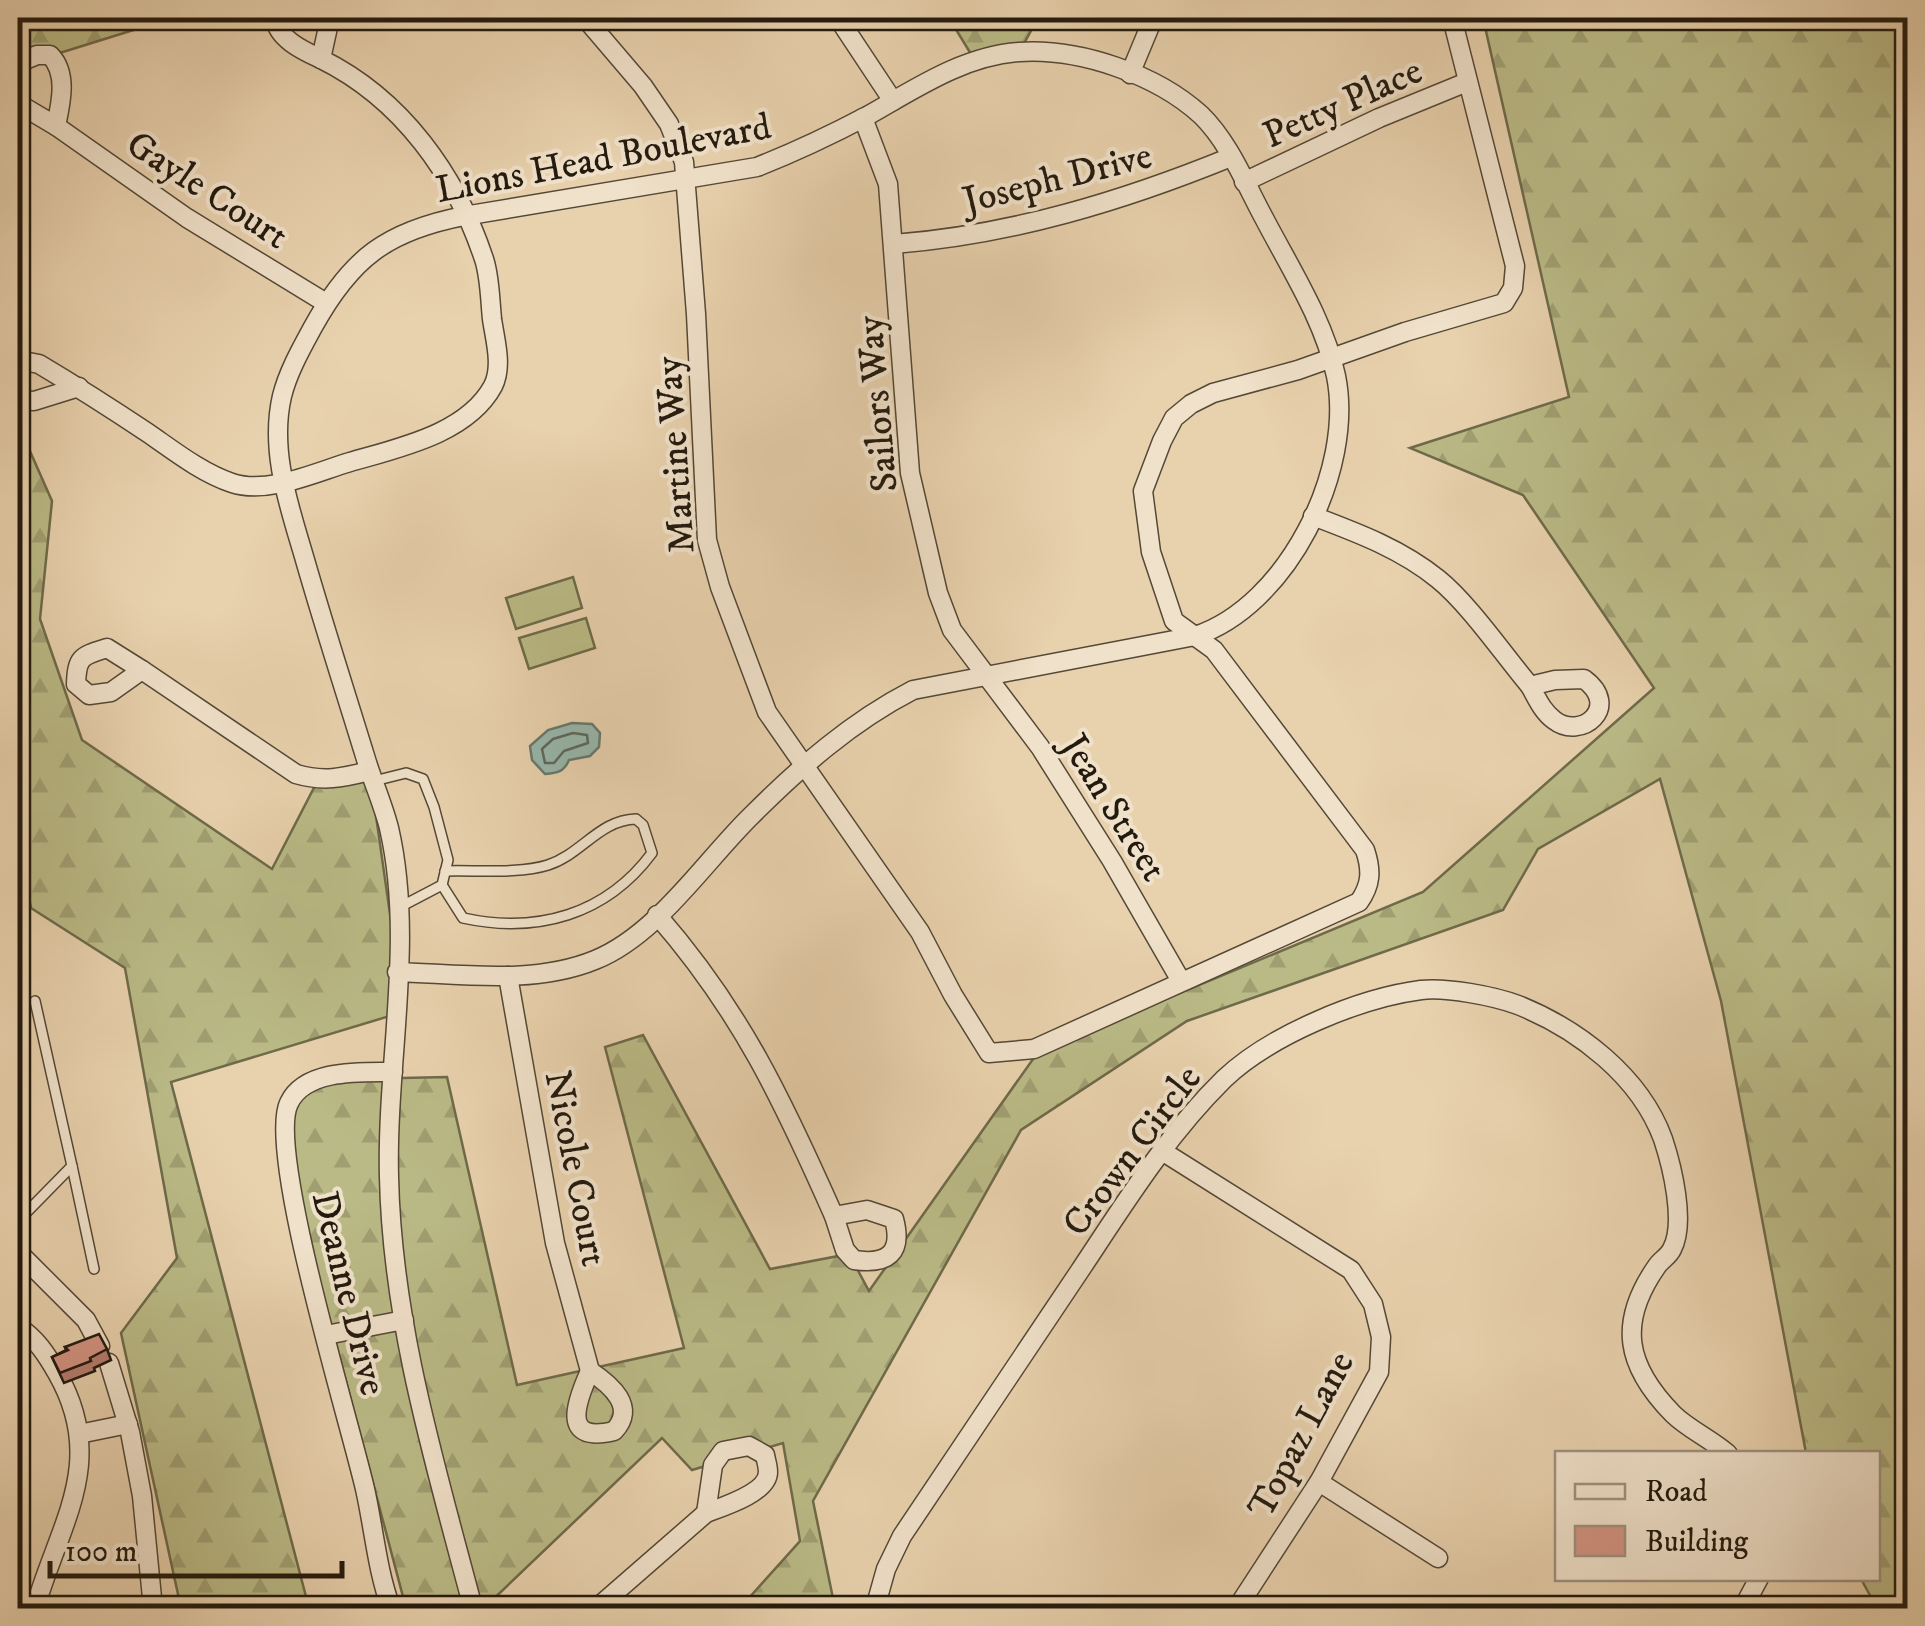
<svg xmlns="http://www.w3.org/2000/svg" width="1925" height="1626" font-family="'IM FELL DW Pica',serif">
	<style>
		.forest { fill: url(#forest-firs); stroke: #6e6a4a; stroke-width: 2.5 }
		.garden { fill: #baba86; stroke: #6e6a4a; stroke-width: 2.5 }
		.water { fill: #97b7ac; stroke: #69786d; stroke-width: 2.5 }
		.lines { fill: none; stroke-linecap: round; stroke-linejoin: round }
		.shore { stroke: #5d685d; stroke-width: 2.5 }
		.lane-casing { stroke: #544836; stroke-width: 12 }
		.street-casing { stroke: #544836; stroke-width: 21 }
		.lane { stroke: #f0e1ca; stroke-width: 9 }
		.street { stroke: #f0e1ca; stroke-width: 18 }
		.wall { fill: #b57e70; stroke: #231a0e; stroke-width: 2.5 }
		.building { fill: #d39382; stroke: #231a0e; stroke-width: 2.5 }
		.labels { text-anchor: middle; stroke-width: 8; stroke-linejoin: round; paint-order: stroke }
		.street-label { font-size: 38px; fill: #231a0e; stroke: #f0e1ca }
	</style>
	<defs>
		<pattern id="forest-firs" width="22" height="20" patternUnits="userSpaceOnUse" patternTransform="scale(2.5)"><rect width="22" height="20" fill="#baba86"/><path d="M5 1l3.5 6h-7zM16 11l3.5 6h-7z" fill="#a09f72"/></pattern>
	</defs>
	<rect width="100%" height="100%" fill="#e8d1ad"/>
	<filter id="stains"><feTurbulence type="fractalNoise" baseFrequency=".002" numOctaves="4"/><feColorMatrix values="0 0 0 0 .2 0 0 0 0 .09 0 0 0 0 .02 0 0 0 .5 -.17"/></filter>
	<radialGradient id="worn" r=".72"><stop offset=".6" stop-color="#630" stop-opacity="0"/><stop offset="1" stop-color="#630" stop-opacity=".3"/></radialGradient>
	<g class="forest">
		<polygon points="18,18 172,18 18,66"/>
		<polygon points="949,18 1038,18 1021,49 974,59"/>
		<polygon points="1483,18 1907,18 1907,1608 1877,1608 1861,1579 1878,1578 1878,1454 1806,1453 1721,1001 1660,779 1538,849 1503,910 1187,1021 1021,1130 813,1501 835,1608 740,1608 800,1541 783,1443 692,1470 662,1438 484,1608 406,1608 282,1139 310,1080 447,1077 517,1385 684,1348 605,1047 643,1035 770,1269 849,1254 869,1291 1038,1052 1423,892 1654,688 1523,495 1410,448 1569,397"/>
		<polygon points="18,424 52,501 40,619 82,740 272,869 318,780 370,774 397,963 393,1015 171,1082 309,1608 181,1608 121,1333 177,1258 125,968 31,908 18,842"/>
	</g>
	<g class="garden">
		<polygon points="573,577 582,608 516,629 506,598"/>
		<polygon points="586,618 595,648 529,669 519,638"/>
	</g>
	<path class="water" d="M572,723l20,1 8,9 -1,14 -9,9 -21,4c-5,12 -12,13 -24,14l-13,-14 -2,-14 18,-16z"/>
	<g class="lines">
		<polygon class="shore" points="573,733 587,735 588,743 564,751 554,763 545,763 542,749 553,739"/>
		<defs>
			<g id="lane">
				<polyline points="374,781 406,773 423,779 434,807 448,860 442,885 400,907"/>
				<path d="M442,885l21,33c74,16 143,-3 189,-65l-9,-28 -7,-6c-37,1 -54,35 -88,46 -28,9 -73,5 -103,6"/>
				<polyline points="72,1166 94,1269"/>
				<polyline points="18,1221 72,1166 35,1001"/>
			</g>
			<g id="street">
				<path d="M275,18c2,21 29,33 46,41l9,-41"/>
				<path d="M585,18l58,68 26,38 15,38 12,152 11,226 13,47 47,125 153,220 33,63 36,58 45,-4 325,-147c12,-17 13,-31 6,-52l-151,-200 -40,-29 -23,-69 -8,-61 19,-50 12,-23 17,-14 22,-11 85,-23 107,-38 99,-29 9,-15 2,-22 -63,-248"/>
				<polyline points="838,18 893,101"/>
				<path d="M18,63l19,-8h13c18,18 11,48 6,71l-32,-19 -6,-8"/>
				<polyline points="1130,74 1150,26 1157,18"/>
				<polyline points="863,118 888,184 910,473 938,593 952,630 1040,747 1112,861 1181,981"/>
				<polyline points="56,126 187,218 326,303"/>
				<polyline points="1244,182 1379,118 1467,82"/>
				<path d="M894,244c117,-9 229,-43 337,-87"/>
				<path d="M18,360l21,4c37,22 73,45 109,69 26,18 54,40 84,50 36,12 84,-11 118,-21 48,-14 117,-28 143,-76 10,-20 2,-46 -1,-67 -2,-19 -2,-42 -8,-60 -28,-84 -82,-160 -163,-200"/>
				<polyline points="18,400 34,401 79,387"/>
				<path d="M1313,516c45,17 88,33 125,63 30,24 66,76 92,107"/>
				<path d="M107,648l35,22 -31,22 -22,3 -13,-11c1,-28 6,-28 31,-36z"/>
				<path d="M142,670l154,104c27,8 46,4 73,-3"/>
				<path d="M1584,679c38,28 -3,62 -30,41 -12,-9 -17,-22 -24,-34l25,-6z"/>
				<path d="M657,915c84,96 126,186 177,301"/>
				<path d="M397,972c64,2 137,13 198,-12 62,-25 109,-98 156,-144 49,-49 100,-94 162,-126l282,-54c92,-30 160,-166 141,-260 -12,-56 -46,-108 -72,-158 -18,-33 -35,-76 -63,-103 -45,-41 -122,-67 -182,-63 -56,4 -104,37 -152,64 -36,19 -72,36 -110,51l-293,49c-77,15 -113,42 -151,111 -12,22 -25,45 -31,69 -13,56 8,112 23,164 19,66 40,131 60,196 7,24 18,48 24,72 26,112 -3,235 0,349 3,147 47,290 84,431"/>
				<polyline points="508,976 555,1243 590,1371"/>
				<polyline points="1162,1151 1351,1270 1373,1304 1381,1337 1379,1372 1319,1482 1237,1608"/>
				<path d="M867,1210l27,9c9,34 -6,46 -40,41l-9,-10 -11,-34z"/>
				<polyline points="18,1252 86,1320 100,1346"/>
				<path d="M18,1327c18,11 29,28 39,46 51,89 3,149 -22,235"/>
				<polyline points="326,1335 404,1320"/>
				<polyline points="109,1363 130,1432 142,1496 153,1608"/>
				<path d="M590,1371c21,14 47,36 24,60 -54,13 -38,-29 -24,-60z"/>
				<polyline points="79,1434 128,1424"/>
				<path d="M749,1446l16,9c1,6 3,11 3,17 0,21 -46,35 -62,41l7,-48 10,-14z"/>
				<polyline points="1319,1482 1438,1558"/>
				<path d="M391,1608c-14,-38 -17,-79 -26,-119 -15,-66 -99,-339 -76,-386 16,-34 71,-31 104,-31"/>
				<polyline points="597,1608 706,1513"/>
				<path d="M875,1608l11,-39 16,-33c59,-88 118,-176 177,-264 44,-66 87,-136 145,-193 45,-43 135,-81 197,-89 25,-3 73,6 97,15 60,24 122,71 145,134 9,27 23,84 9,110 -3,7 -11,11 -15,17 -40,57 -31,100 16,148 15,15 38,25 55,40"/>
				<polyline points="1743,1608 1759,1578"/>
			</g>
		</defs>
		<use href="#lane" class="lane-casing"/>
		<use href="#street" class="street-casing"/>
		<use href="#lane" class="lane"/>
		<use href="#street" class="street"/>
	</g>
	<polygon class="wall" points="65,1347 107,1349 111,1360 94,1368 95,1371 64,1383 52,1357 66,1350"/>
	<polygon class="building" points="99,1334 107,1349 90,1358 91,1361 60,1373 52,1357 68,1350 65,1347"/>
	<g class="labels">
		<g class="street-label">
			<text transform="translate(1342 102) rotate(-24)" y="13">Petty Place</text>
			<text transform="translate(603 157) rotate(-11)" y="13">Lions Head Boulevard</text>
			<text transform="translate(1057 177) rotate(-14)" y="13">Joseph Drive</text>
			<text transform="translate(208 189) rotate(33)" y="13">Gayle Court</text>
			<text transform="translate(876 404) rotate(-95)" y="13">Sailors Way</text>
			<text transform="translate(674 455) rotate(-94)" y="13">Martine Way</text>
			<text transform="translate(1115 807) rotate(58)" y="13">Jean Street</text>
			<text transform="translate(1131 1150) rotate(-53)" y="13">Crown Circle</text>
			<text transform="translate(577 1168) rotate(79)" y="13">Nicole Court</text>
			<text transform="translate(350 1293) rotate(76)" y="13">Deanne Drive</text>
			<text transform="translate(1300 1434) rotate(-62)" y="13">Topaz Lane</text>
		</g>
	</g>
	<rect width="1925" height="1626" fill="none" stroke="#e8d1ad" stroke-width="60"/>
	<rect x="20" y="20" width="1885" height="1586" fill="none" stroke="#231a0e" stroke-width="5"/>
	<rect x="30" y="30" width="1865" height="1566" fill="none" stroke="#231a0e" stroke-width="2.5"/>
	<rect x="1555" y="1451" width="325" height="130" fill="#f0e1ca" stroke="#9e917f" stroke-width="2.5"/>
	<rect x="1575" y="1484" width="50" height="15" fill="#f0e1ca" stroke="#9e917f" stroke-width="2.5"/>
	<text x="1645" y="1501" font-size="30" fill="#231a0e">Road</text>
	<rect x="1575" y="1526" width="50" height="30" fill="#d39382" stroke="#9e917f" stroke-width="2.5"/>
	<text x="1645" y="1551" font-size="30" fill="#231a0e">Building</text>
	<path d="M50 1561v15h292v-15" fill="none" stroke="#231a0e" stroke-width="5"/>
	<text x="65" y="1561" font-size="30" fill="#231a0e" stroke="#f0e1ca" stroke-width="8" paint-order="stroke">100 m</text>
	<rect width="100%" height="100%" filter="url(#stains)"/>
	<rect width="100%" height="100%" fill="url(#worn)"/>
</svg>
